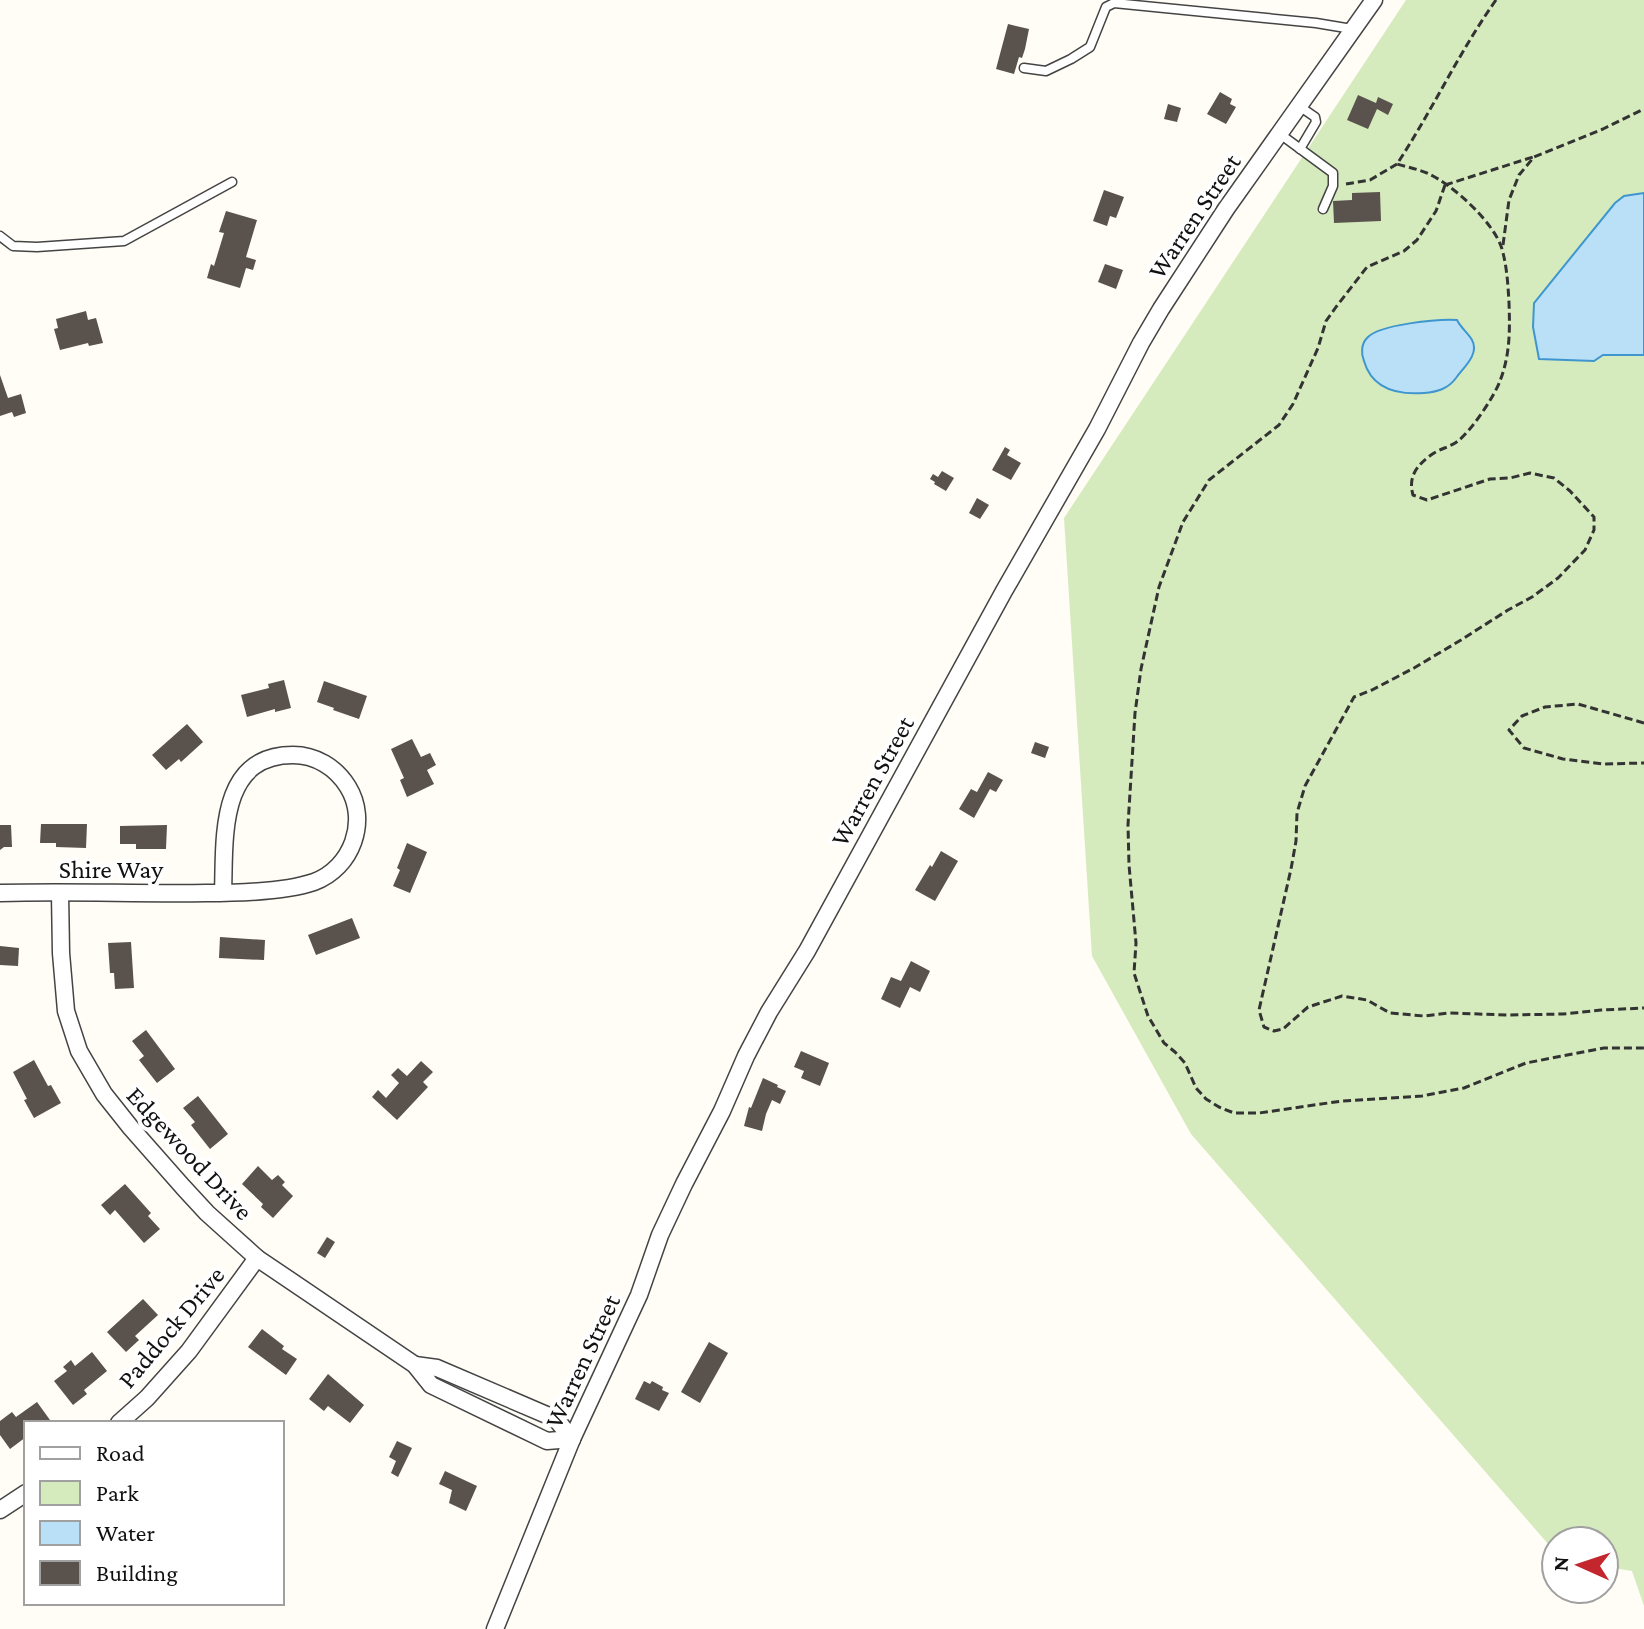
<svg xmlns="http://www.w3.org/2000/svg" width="1644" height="1629" font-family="'Crimson Pro',serif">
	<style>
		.green { fill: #d5ebbd }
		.water { fill: #b9e0f7; stroke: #3f96cf; stroke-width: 2 }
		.building { fill: #5a524d }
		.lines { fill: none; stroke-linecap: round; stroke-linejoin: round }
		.lane-casing { stroke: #444; stroke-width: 11 }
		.street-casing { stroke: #444; stroke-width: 19 }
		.path { stroke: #333; stroke-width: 3; stroke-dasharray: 8 4; stroke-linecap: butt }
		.lane { stroke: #fff; stroke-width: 8 }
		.street { stroke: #fff; stroke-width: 16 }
		.labels { text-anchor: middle; stroke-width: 8; stroke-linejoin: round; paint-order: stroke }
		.street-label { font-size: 26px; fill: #111; stroke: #fff }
	</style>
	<rect width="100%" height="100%" fill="#fffdf5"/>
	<polygon class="green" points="1406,0 1644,0 1644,1606 1632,1571 1614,1568 1604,1571 1604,1541 1556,1541 1556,1553 1191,1134 1092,956 1064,518"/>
	<g class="water">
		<polygon points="1644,193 1644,355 1603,355 1594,361 1539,359 1533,327 1534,303 1615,203 1624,196"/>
		<path d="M1457,320c4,8 11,13 15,20 8,14 -9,28 -16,38 -8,11 -19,14 -32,15 -27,2 -52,-4 -60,-32 -3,-7 -3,-17 3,-23 12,-14 72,-19 90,-18z"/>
	</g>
	<g class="building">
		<polygon points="1008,24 1029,29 1025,49 1022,58 1019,57 1014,74 996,69"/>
		<polygon points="1220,92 1232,99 1230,104 1236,107 1226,124 1207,114"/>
		<polygon points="1358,95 1376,103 1378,97 1393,104 1388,115 1377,109 1368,129 1347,120"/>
		<polygon points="1168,104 1181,108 1177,122 1164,119"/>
		<polygon points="1104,190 1124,197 1116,218 1110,216 1107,226 1093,221"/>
		<polygon points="1380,192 1381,221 1334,223 1333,201 1352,200 1352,193"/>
		<polygon points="226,211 257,220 246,257 256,260 253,270 246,268 240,288 207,278 211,264 214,266 224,233 219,232"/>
		<polygon points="1105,264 1123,270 1116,289 1098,282"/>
		<polygon points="86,311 88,320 96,318 103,343 89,346 88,343 60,350 54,329 58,328 56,319"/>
		<polygon points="0,375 8,398 21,394 26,413 14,417 12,412 0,416"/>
		<polygon points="1005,447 1010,450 1007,455 1021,463 1011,480 992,470"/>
		<polygon points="942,471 954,478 946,491 934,484 935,482 930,479 933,474 938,477"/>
		<polygon points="977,498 989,505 980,519 969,513"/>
		<polygon points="284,680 291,708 275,712 275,709 247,717 241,695 269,688 268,684"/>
		<polygon points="324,681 367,696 359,719 333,710 334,708 317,702"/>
		<polygon points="187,724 203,742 181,762 179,759 166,770 152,755"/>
		<polygon points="412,739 421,757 430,753 436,765 427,770 434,784 407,797 400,780 404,778 391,749"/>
		<polygon points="1035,742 1049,747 1045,758 1031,753"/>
		<polygon points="988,772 1003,780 996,792 990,789 974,818 959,809 971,789 977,792"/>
		<polygon points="41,824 87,824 86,848 56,847 56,843 40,843"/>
		<polygon points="0,825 11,825 12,847 4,847 0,850"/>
		<polygon points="167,825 166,849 136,849 136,844 120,844 120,826"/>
		<polygon points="407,843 427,852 410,893 393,886 400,870 397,868"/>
		<polygon points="941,851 958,861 935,901 915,890 930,865 932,867"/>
		<polygon points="352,918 360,938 316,955 308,935"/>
		<polygon points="220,937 265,940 264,960 219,958"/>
		<polygon points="131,942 134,988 115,989 114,973 110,973 108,943"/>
		<polygon points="0,946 19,948 18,966 0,965"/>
		<polygon points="911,961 930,971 920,992 910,987 900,1008 881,999 891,977 901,981"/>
		<polygon points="146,1030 175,1069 157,1083 139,1060 144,1056 132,1041"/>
		<polygon points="801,1051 829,1063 820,1086 801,1078 804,1071 794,1067"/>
		<polygon points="34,1060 48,1086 51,1085 61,1103 34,1118 24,1100 27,1099 13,1072"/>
		<polygon points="421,1061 433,1072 423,1082 428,1087 397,1120 372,1097 378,1090 386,1098 399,1083 391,1075 398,1068 407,1076"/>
		<polygon points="763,1078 778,1085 777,1087 786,1091 780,1104 772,1100 766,1114 762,1131 744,1126 749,1107 751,1108"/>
		<polygon points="198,1096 228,1134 210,1149 191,1125 195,1122 183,1108"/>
		<polygon points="258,1166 272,1180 278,1175 285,1182 282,1185 293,1196 273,1218 261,1207 263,1204 242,1184"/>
		<polygon points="125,1184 151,1213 148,1216 160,1229 144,1243 115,1210 110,1215 101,1205"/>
		<polygon points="327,1237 335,1242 325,1258 317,1253"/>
		<polygon points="143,1299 158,1315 135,1336 139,1340 126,1352 107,1332"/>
		<polygon points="262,1329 284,1346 282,1349 297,1359 286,1375 248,1347"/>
		<polygon points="709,1342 728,1353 700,1403 681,1392"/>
		<polygon points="92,1352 107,1371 84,1390 87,1394 73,1405 54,1381 67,1371 63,1367 71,1360 75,1366"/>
		<polygon points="328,1374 364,1405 350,1423 328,1406 324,1411 309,1399"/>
		<polygon points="644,1381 650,1384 652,1381 663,1387 662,1390 669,1393 659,1411 635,1399"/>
		<polygon points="37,1402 50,1420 46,1423 26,1423 26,1437 10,1449 0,1435 0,1421 12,1412 16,1417"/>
		<polygon points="397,1441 412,1448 398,1477 391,1473 396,1461 389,1457"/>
		<polygon points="445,1471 477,1486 466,1511 449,1503 452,1490 439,1484"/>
	</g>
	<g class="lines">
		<defs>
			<g id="lane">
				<polyline points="1024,68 1046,71 1071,59 1090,47 1106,7 1114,3 1316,23 1352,29"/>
				<polyline points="1299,106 1315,117 1316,122 1300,149"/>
				<polyline points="1280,134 1333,173 1333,186 1323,209"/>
				<polyline points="0,236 13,246 37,247 124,241 232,182"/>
			</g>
			<g id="street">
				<path d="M0,893c69,-2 137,1 206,0 32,0 79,-1 108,-11 38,-14 55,-61 34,-95 -12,-20 -33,-32 -55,-32 -76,0 -68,86 -70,138"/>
				<polyline points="60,893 61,953 66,1011 79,1051 104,1094 131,1128 183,1187 207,1213 257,1258 415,1365 431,1385 547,1441 572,1439"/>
				<polyline points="415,1365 437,1368 556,1419 572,1439"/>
				<polyline points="119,1423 147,1398 189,1351 257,1258"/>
				<polyline points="0,1510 26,1493"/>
				<polyline points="495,1629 572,1439 639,1295 660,1235 684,1184 722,1111 746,1056 769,1012 807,951 1004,591 1097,429 1141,343 1161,309 1226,209 1374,0"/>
			</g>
		</defs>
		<use href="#lane" class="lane-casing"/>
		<use href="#street" class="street-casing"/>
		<g class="path">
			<path d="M1496,0c-37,52 -64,111 -99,164 10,3 20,5 30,9 25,11 67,49 75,76 5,18 6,36 7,54 1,28 1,52 -9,78 -6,16 -29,50 -42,60 -8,6 -19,8 -27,14 -15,11 -23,22 -18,40l14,5 63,-21 20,-1 20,-5 24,5 16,13 24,26v13l-9,20 -27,28 -26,19 -24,13 -47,30 -47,28 -42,22 -18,7 -49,89 -8,27 -1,28 -5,28 -32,141 5,17 10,4 9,-2 25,-22 34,-11 25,4 23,13 34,3 25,-3 59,2 55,-1 38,-4 43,-2"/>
			<polyline points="1346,184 1370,180 1397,164"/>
			<polyline points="1445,185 1436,211 1417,240 1404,251 1367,267 1336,307 1326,321 1318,348 1293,404 1279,425 1209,480 1183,522 1159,587 1141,669 1135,713 1128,825 1129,865 1136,943 1134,973 1148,1016 1164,1043 1175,1052 1185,1063 1196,1088 1206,1099 1219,1107 1234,1113 1259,1113 1342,1101 1422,1096 1464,1088 1526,1063 1604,1048 1644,1048"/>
			<polyline points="1445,185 1533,157"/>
			<polyline points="1503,245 1509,200 1519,175 1534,157 1603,129 1644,109"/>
			<polyline points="1644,723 1578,704 1545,707 1522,716 1509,730 1524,748 1563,759 1604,764 1644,763"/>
		</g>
		<use href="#lane" class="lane"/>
		<use href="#street" class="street"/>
	</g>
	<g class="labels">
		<g class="street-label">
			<text transform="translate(1194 216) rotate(-56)" y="9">Warren Street</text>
			<text transform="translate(872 781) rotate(-61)" y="9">Warren Street</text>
			<text x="111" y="878">Shire Way</text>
			<text transform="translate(190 1153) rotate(47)" y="9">Edgewood Drive</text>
			<text transform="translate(171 1327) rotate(-50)" y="9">Paddock Drive</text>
			<text transform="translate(582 1361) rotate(-65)" y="9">Warren Street</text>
		</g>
	</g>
	<rect x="24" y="1421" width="260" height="184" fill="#ffffff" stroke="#a0a0a0" stroke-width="2"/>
	<rect x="40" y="1447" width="40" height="12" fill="#ffffff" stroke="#a0a0a0" stroke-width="2"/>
	<text x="96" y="1461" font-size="24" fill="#111111">Road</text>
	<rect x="40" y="1481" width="40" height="24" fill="#d5ebbd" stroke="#a0a0a0" stroke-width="2"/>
	<text x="96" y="1501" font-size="24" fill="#111111">Park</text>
	<rect x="40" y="1521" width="40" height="24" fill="#b9e0f7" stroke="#a0a0a0" stroke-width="2"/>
	<text x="96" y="1541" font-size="24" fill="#111111">Water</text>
	<rect x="40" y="1561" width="40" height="24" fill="#5a524d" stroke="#a0a0a0" stroke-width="2"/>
	<text x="96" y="1581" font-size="24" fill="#111111">Building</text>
	<g transform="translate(1580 1565) rotate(273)"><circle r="38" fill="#ffffff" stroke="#a0a0a0" stroke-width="2"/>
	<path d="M0-6L14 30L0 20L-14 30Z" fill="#c4262e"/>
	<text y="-12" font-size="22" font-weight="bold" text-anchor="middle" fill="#111111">N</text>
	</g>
</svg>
